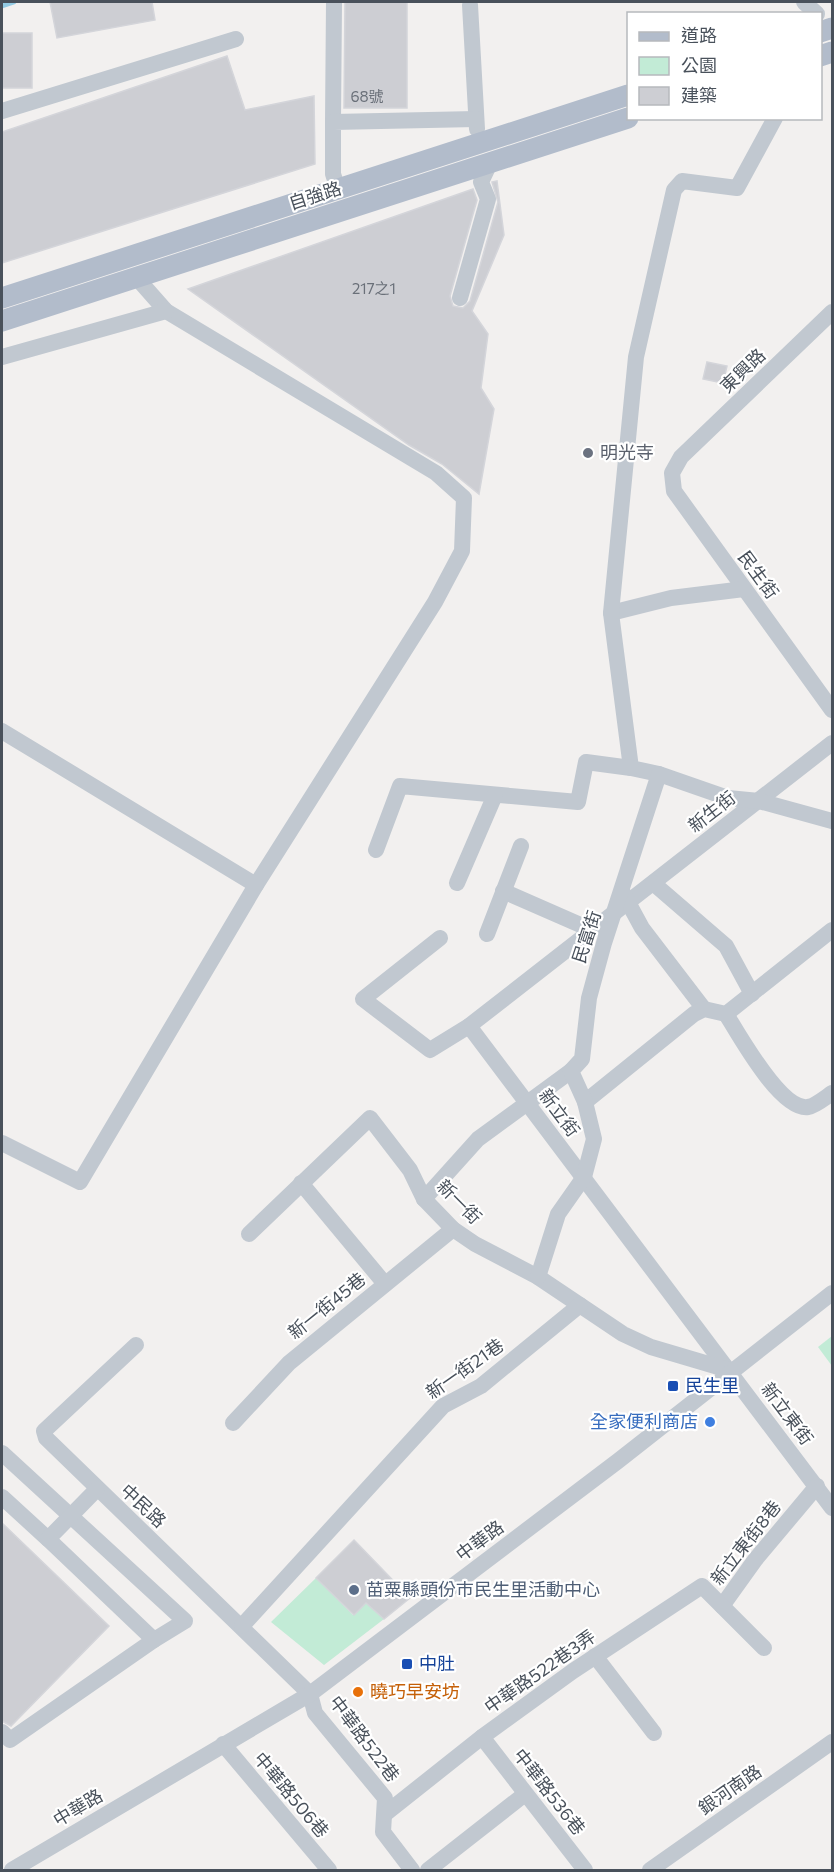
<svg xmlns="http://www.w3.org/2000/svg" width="834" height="1872" font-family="Commissioner,'Noto Sans TC',sans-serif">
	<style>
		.green { fill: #c2ebd6 }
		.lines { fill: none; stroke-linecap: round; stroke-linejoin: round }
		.stream { stroke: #93cbe4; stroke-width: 4.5 }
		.building { fill: #cdced3; stroke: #d4d5da; stroke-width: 1.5 }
		.minor { stroke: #c1c8d0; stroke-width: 16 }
		.major { stroke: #b2bccb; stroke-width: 21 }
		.worship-dot { fill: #6b7280; stroke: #fff; stroke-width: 2 }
		.transit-dot { fill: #1a4fb4; stroke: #fff; stroke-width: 2 }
		.shop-dot { fill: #3f7fe0; stroke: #fff; stroke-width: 2 }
		.service-dot { fill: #5c6f8a; stroke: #fff; stroke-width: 2 }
		.food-dot { fill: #e8710a; stroke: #fff; stroke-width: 2 }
		.labels { text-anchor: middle; stroke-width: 4.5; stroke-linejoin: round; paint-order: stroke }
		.number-label { font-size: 15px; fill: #6a7079 }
		.street-label { font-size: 18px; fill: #49515b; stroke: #fff }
		.worship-label { font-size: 18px; fill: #5b616d; stroke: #fff; text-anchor: start }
		.transit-label { font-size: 18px; fill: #164399; stroke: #fff; text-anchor: start }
		.shop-label { font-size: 18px; fill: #366cbe; stroke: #fff; text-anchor: end }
		.service-label { font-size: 18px; fill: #4e5e75; stroke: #fff; text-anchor: start }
		.food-label { font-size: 18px; fill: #c56008; stroke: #fff; text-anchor: start }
	</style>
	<rect width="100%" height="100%" fill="#f2f0ef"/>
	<g class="green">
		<polygon points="832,1336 832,1366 818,1347"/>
		<polygon points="316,1578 353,1615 366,1603 384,1619 324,1665 271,1622"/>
	</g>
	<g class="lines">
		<polyline class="stream" points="2,6 14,2"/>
	</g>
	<g class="building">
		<polygon points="50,2 152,2 155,20 57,38"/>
		<polygon points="345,2 407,2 407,108 344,108"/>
		<rect x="2" y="33" width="30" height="55"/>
		<polygon points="227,56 245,110 314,96 315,164 2,263 2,132"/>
		<polygon points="497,181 504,235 472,311 488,334 481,388 494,409 479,494 442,464 409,445 188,289 473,189 477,200 450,296 453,306 463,308 470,301 498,202 492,182"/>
		<polygon points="707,362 727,366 723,383 703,379"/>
		<polygon points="2,1523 109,1626 11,1726 2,1721"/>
		<polygon points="354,1540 410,1598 384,1619 366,1603 354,1615 316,1578"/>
	</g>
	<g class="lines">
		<g class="minor">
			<polyline points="804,2 817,14"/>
			<polyline points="470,5 477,129"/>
			<polyline points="2,111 236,39"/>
			<polyline points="333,122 334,2"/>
			<polyline points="338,189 333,174 333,122 476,119"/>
			<polyline points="136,277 166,311 436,473 464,498 462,551 435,602 256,885"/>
			<polyline points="460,298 488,199 481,182 490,163"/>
			<polyline points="832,312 681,457 672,473 674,491 832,710"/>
			<polyline points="2,357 166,311"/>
			<polyline points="611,613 671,598 744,589"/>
			<polyline points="2,731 256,885 80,1182 2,1143"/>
			<polyline points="832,743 469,1026 832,1508"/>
			<polyline points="659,774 631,768 611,613 636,357 674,190 682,181 737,188 775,118"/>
			<polyline points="376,850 400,786 578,802 586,762 631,768"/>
			<polyline points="457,883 495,795"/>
			<polyline points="653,883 726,946 752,994"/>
			<polyline points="503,891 592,930"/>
			<polyline points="623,893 642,928 704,1009"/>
			<polyline points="487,934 521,846"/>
			<polyline points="440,938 363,999 430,1050 469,1026"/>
			<path d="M726,1014c13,21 55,97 82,93 7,-1 18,-10 24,-14"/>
			<polyline points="585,1102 694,1014 704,1009 726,1014 832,930"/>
			<polyline points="301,1183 385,1284"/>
			<polyline points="424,1199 478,1139 571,1071"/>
			<polyline points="249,1234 370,1118 410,1170 424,1199 453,1229 475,1244 538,1277 623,1334 651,1347 732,1371"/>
			<polyline points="538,1277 558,1214 584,1177 594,1139 585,1102 571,1071 582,1059 589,998 604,943 659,774 728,798 759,801 832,821"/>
			<polyline points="136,1345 44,1431 46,1438 310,1694"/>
			<polyline points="233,1423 289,1363 453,1229"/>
			<polyline points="2,1453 185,1621 154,1640"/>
			<polyline points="2,1497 48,1539"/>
			<polyline points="722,1606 755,1560 817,1486"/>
			<polyline points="242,1626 443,1406 481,1386 580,1305"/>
			<polyline points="595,1656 654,1733"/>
			<polyline points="310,1694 315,1713 385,1798 383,1832 412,1870"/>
			<polyline points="2,1732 10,1740 154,1640 48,1539 97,1489"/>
			<polyline points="482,1737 585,1870"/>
			<polyline points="223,1744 329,1870"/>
			<polyline points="385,1814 482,1737 573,1671 702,1586 764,1648"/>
			<polyline points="12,1870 310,1694 618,1461 832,1293"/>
			<polyline points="428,1870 525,1794"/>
			<polyline points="650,1870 832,1742"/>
		</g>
		<g class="major">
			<polyline points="820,32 832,28"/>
			<polyline points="820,56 832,52"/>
			<polyline points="2,298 628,95"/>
			<polyline points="2,321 628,118"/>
		</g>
	</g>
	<circle class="worship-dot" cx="588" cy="453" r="6"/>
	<g class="transit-dot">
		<rect x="667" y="1380" width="12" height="12" rx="3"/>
		<rect x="401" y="1658" width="12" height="12" rx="3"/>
	</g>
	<circle class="shop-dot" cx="710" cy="1422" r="6"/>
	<circle class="service-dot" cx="354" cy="1590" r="6"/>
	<circle class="food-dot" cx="358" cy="1692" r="6"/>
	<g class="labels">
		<g class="number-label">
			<text x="367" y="102">68號</text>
			<text x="374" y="294">217之1</text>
		</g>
		<g class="street-label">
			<text transform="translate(315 196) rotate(-18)" y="6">自強路</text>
			<text transform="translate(743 371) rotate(-44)" y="6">東興路</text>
			<text transform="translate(758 575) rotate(54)" y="6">民生街</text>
			<text transform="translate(712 812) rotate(-38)" y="6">新生街</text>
			<text transform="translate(587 937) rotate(-72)" y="6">民富街</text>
			<text transform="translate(559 1113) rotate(53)" y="6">新立街</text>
			<text transform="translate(459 1202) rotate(45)" y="6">新一街</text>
			<text transform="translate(327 1306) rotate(-39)" y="6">新一街45巷</text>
			<text transform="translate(465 1369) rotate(-35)" y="6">新一街21巷</text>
			<text transform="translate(787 1414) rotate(53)" y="6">新立東街</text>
			<text transform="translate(143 1506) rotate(43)" y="6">中民路</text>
			<text transform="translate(480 1541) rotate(-37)" y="6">中華路</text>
			<text transform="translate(746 1543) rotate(-52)" y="6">新立東街8巷</text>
			<text transform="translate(540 1672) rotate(-35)" y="6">中華路522巷3弄</text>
			<text transform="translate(364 1739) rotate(53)" y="6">中華路522巷</text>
			<text transform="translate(730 1790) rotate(-35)" y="6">銀河南路</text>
			<text transform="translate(549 1792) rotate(52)" y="6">中華路536巷</text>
			<text transform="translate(291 1795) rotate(50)" y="6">中華路506巷</text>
			<text transform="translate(78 1808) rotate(-31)" y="6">中華路</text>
		</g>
		<g class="worship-label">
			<text x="600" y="459">明光寺</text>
		</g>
		<g class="transit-label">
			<text x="685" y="1392">民生里</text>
			<text x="419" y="1670">中肚</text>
		</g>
		<g class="shop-label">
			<text x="698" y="1428">全家便利商店</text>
		</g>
		<g class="service-label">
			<text x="366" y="1596">苗粟縣頭份巿民生里活動中心</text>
		</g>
		<g class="food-label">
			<text x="370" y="1698">曉巧早安坊</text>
		</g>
	</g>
	<rect width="834" height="1872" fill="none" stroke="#49515b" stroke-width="6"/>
	<rect x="627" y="12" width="195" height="108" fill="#ffffff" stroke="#b6b9bd" stroke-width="1.5"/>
	<rect x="639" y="32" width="30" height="9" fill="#b2bccb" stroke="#b6b9bd" stroke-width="1.5"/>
	<text x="681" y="42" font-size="18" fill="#49515b">道路</text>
	<rect x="639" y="57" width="30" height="18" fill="#c2ebd6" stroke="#b6b9bd" stroke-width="1.5"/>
	<text x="681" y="72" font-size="18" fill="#49515b">公園</text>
	<rect x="639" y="87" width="30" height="18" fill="#cdced3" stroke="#b6b9bd" stroke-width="1.5"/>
	<text x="681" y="102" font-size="18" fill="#49515b">建築</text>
</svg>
